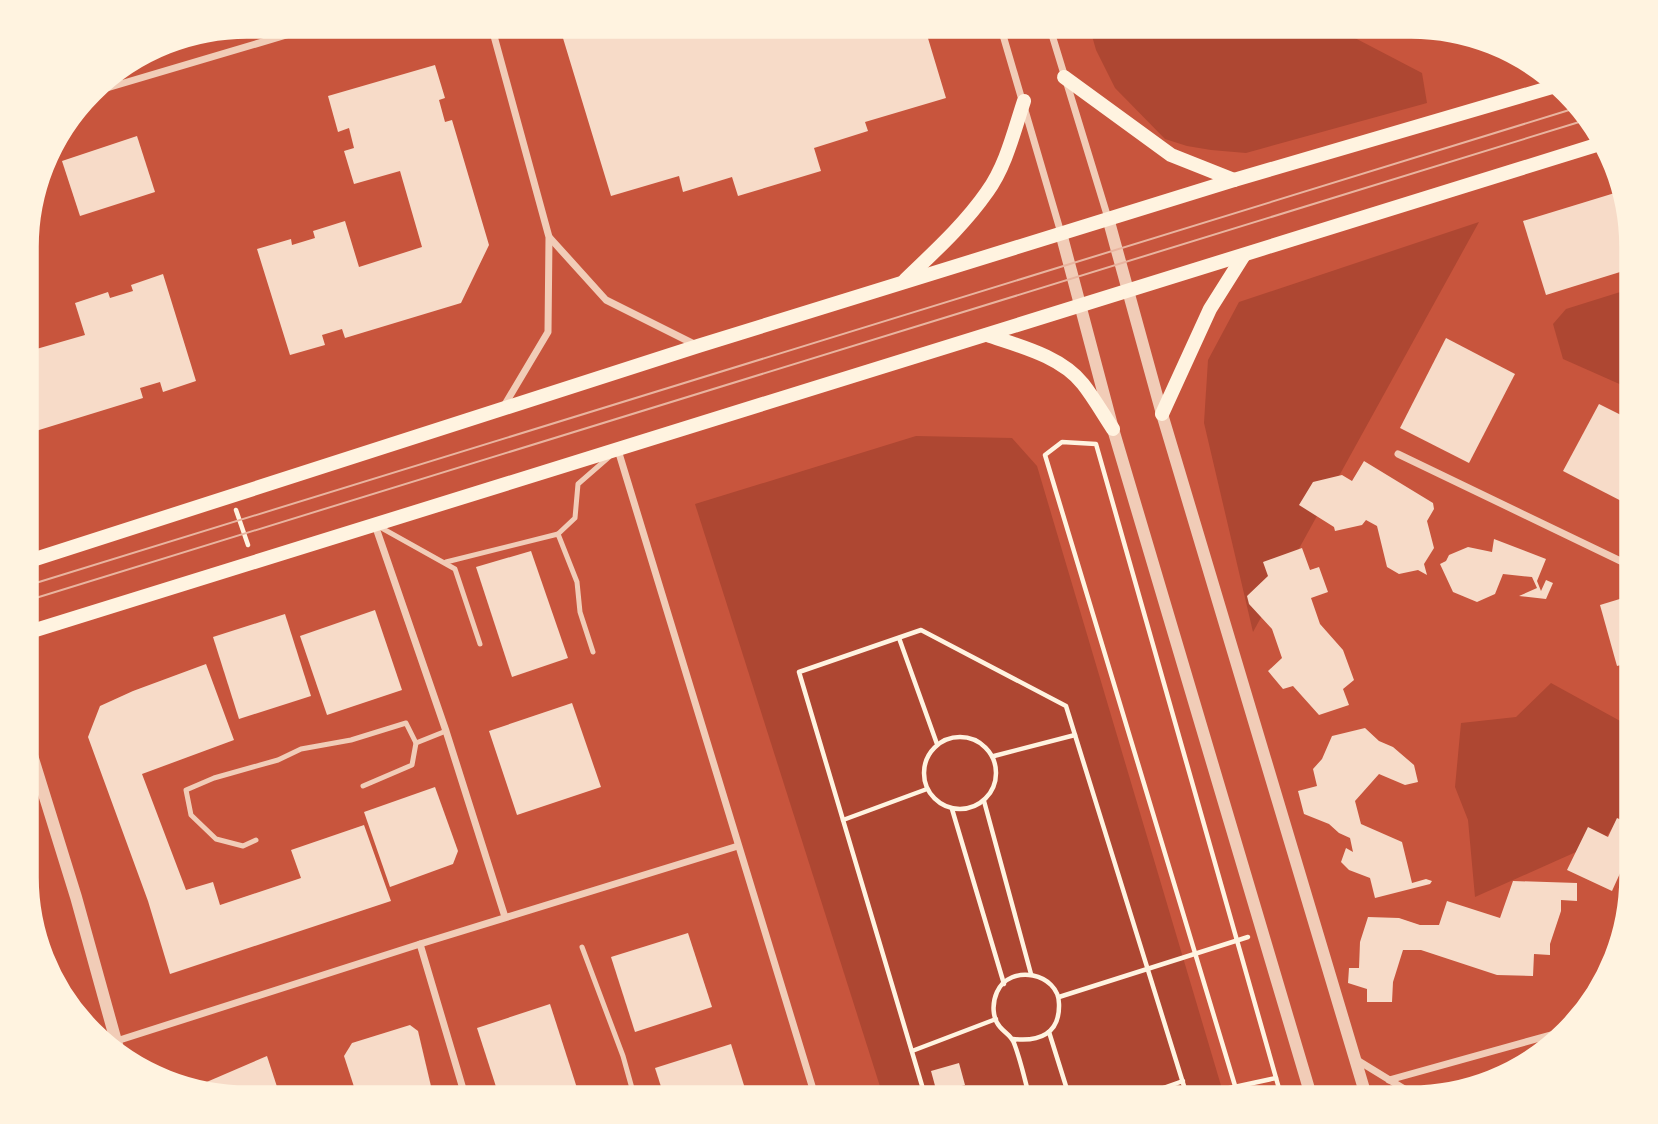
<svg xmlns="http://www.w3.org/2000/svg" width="1658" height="1124" font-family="Rubik,sans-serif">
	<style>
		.green { fill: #ae4732 }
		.building { fill: #f7dbc8 }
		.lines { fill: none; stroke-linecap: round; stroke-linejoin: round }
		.path { stroke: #fff3e0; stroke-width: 4.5 }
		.service { stroke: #f1ccb7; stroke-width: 5 }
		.minor { stroke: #f1ccb7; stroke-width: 7 }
		.tertiary { stroke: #f1ccb7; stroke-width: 12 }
		.secondary { stroke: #fff3e0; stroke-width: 14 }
		.tram { stroke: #e9b49f; stroke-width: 2 }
		.rim { fill: none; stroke: #fff3e0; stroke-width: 3.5 }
	</style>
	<rect width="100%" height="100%" fill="#c8553d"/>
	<g class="green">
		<polygon points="1089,25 1330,25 1422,73 1427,103 1246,153 1211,150 1187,146 1165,139 1115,88 1096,50"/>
		<polygon points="1479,222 1253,632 1204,423 1208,360 1239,302"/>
		<polygon points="1633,288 1633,390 1563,359 1553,324 1566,309"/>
		<polygon points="916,436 1012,438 1037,466 1225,1099 884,1099 695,504"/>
		<polygon points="1551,683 1633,728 1633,795 1605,839 1475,897 1468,820 1455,787 1461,723 1516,717"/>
	</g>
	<g class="building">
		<polygon points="559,25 924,25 946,98 865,122 868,131 814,148 821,171 738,196 732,177 683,192 679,176 611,196"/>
		<polygon points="435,65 445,98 439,100 445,122 452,120 489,245 461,303 345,338 342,329 322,335 325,345 290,355 257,249 291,239 292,245 315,238 313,231 345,221 359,267 422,247 400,171 354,184 344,151 354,148 349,128 338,132 328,96"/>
		<polygon points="137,136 155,192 80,216 62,161"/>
		<polygon points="1618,192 1633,240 1633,268 1546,295 1523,221"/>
		<polygon points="163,274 196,381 163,392 160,382 140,388 143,398 26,434 26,352 85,335 75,303 108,292 110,298 133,291 131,285"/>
		<polygon points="1446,338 1515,374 1469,463 1400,428"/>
		<polygon points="1599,404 1633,421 1633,507 1563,471"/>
		<polygon points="1364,461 1433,503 1434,509 1427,521 1434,548 1424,564 1427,575 1418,570 1399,574 1387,567 1377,526 1366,520 1362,525 1335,531 1334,527 1299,505 1313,482 1342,475 1352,481"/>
		<polygon points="1494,539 1546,559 1537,581 1541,591 1546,580 1553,583 1546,599 1519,596 1537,588 1532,577 1503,574 1495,594 1477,602 1453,592 1440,564 1446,561 1449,555 1468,547 1492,552"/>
		<polygon points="1302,548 1310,570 1319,567 1328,592 1311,598 1320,624 1343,650 1354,680 1343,689 1349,705 1319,715 1293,686 1283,689 1268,671 1282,658 1272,629 1249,604 1247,596 1268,576 1263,562"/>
		<polygon points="531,551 568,658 512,677 476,567"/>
		<polygon points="1623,598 1633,628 1633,662 1617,666 1600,605"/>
		<polygon points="375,610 402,690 327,715 300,636"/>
		<polygon points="285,614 311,696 239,719 213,637"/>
		<polygon points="206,664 234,740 142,774 186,890 213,882 220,905 301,878 291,850 364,825 391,901 170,974 148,901 88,737 100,706 133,691"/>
		<polygon points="572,703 601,787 517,815 489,731"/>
		<polygon points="1365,728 1379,741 1393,747 1414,765 1418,782 1405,785 1379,774 1355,801 1361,824 1402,842 1412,883 1426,879 1432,881 1430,884 1375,898 1370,878 1349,870 1341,862 1346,848 1353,852 1350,838 1339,833 1329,824 1304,814 1298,791 1317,786 1313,769 1322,759 1332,736"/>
		<polygon points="435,787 458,851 453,864 390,887 364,812"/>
		<polygon points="1617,818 1633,826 1633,864 1626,860 1612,891 1567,870 1588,827 1608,837"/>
		<polygon points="1513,881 1577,883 1577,901 1561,900 1561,911 1550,944 1550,955 1534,954 1533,976 1497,975 1421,950 1403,950 1393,982 1392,1002 1367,1002 1367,989 1348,983 1349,968 1359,968 1360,942 1368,917 1399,918 1420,925 1439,925 1447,901 1500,918"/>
		<polygon points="688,933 712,1007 635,1032 611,957"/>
		<polygon points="550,1004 577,1088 544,1099 500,1099 477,1028"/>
		<polygon points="410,1025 418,1031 434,1099 358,1099 344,1056 352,1043"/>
		<polygon points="731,1044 748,1098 665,1099 655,1068"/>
		<polygon points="267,1056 281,1099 233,1099 188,1090"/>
		<polygon points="959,1063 965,1085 937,1093 931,1071"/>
	</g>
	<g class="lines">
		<g class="path">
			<polyline points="236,510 248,545"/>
			<polyline points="899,638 937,744"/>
			<circle cx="960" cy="773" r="36"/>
			<polyline points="994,756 1075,735"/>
			<polyline points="984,801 1031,974"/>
			<polyline points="952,809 1004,984"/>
			<polyline points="843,820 927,789"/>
			<polyline points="1059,997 1248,937"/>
			<polyline points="1049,1032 1070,1099"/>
			<path d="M1013,1039c26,3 47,-5 46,-35 0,-31 -49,-41 -62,-12 -5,11 -5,26 3,35 5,6 11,8 14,16 7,18 11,38 16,56"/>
			<polyline points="912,1051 996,1019"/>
			<polyline points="1188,1097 1276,1078"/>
			<polyline points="926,1099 799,672 921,630 1066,706 1188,1099"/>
			<polyline points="1132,1099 1183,1081"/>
			<polyline points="1239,1099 1045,455 1062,442 1096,444 1282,1099"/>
		</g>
		<g class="service">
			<polyline points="378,526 455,569 480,644"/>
			<polyline points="558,534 575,518 578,484 609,457"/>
			<polyline points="446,562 558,534 577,582 580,612 593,652"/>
			<polyline points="363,786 412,765 416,743 446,731"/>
			<polyline points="256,840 243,846 216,839 191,815 186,790 214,778 278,760 301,749 351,740 406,723 416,743"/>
			<polyline points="582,947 623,1056 635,1099"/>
		</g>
		<g class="minor">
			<polyline points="491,25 549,237 548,332 504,406"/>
			<polyline points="1000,25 1061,233"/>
			<polyline points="1049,25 1108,218"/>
			<polyline points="90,93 320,25"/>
			<polyline points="550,238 606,300 696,345"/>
			<polyline points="618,450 816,1099"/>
			<polyline points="1398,454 1633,567"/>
			<polyline points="375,525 446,731 505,917"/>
			<polyline points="420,944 466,1099"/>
			<polyline points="104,1045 420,944 738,846"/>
			<polyline points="1357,1060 1419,1098"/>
			<polyline points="1389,1080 1565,1031"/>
		</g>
		<g class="tertiary">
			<polyline points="1108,218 1162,414 1367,1099"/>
			<polyline points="1061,233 1113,429 1312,1099"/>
			<polyline points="26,736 76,897 121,1059"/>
		</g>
		<g class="secondary">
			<polyline points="1064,77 1171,155 1234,180"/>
			<path d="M905,280c29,-28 59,-55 82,-88 19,-26 27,-61 37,-91"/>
			<path d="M987,335c32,11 74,21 96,49 11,14 20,30 30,45"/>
			<polyline points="1162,414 1210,309 1244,255"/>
			<polyline points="26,562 698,346 1234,180 1559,85"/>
			<polyline points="26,633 1606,142"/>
		</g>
		<g class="tram">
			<polyline points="26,586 1579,107"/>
			<polyline points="26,601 1589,119"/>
		</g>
	</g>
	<path d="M0 0H1658V1124H0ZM247 37H1411A210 210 0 0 1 1621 247V877A210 210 0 0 1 1411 1087H247A210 210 0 0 1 37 877V247A210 210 0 0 1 247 37Z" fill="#fff3e0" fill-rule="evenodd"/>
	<path class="rim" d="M247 37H1411A210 210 0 0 1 1621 247V877A210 210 0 0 1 1411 1087H247A210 210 0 0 1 37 877V247A210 210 0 0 1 247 37Z"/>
</svg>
